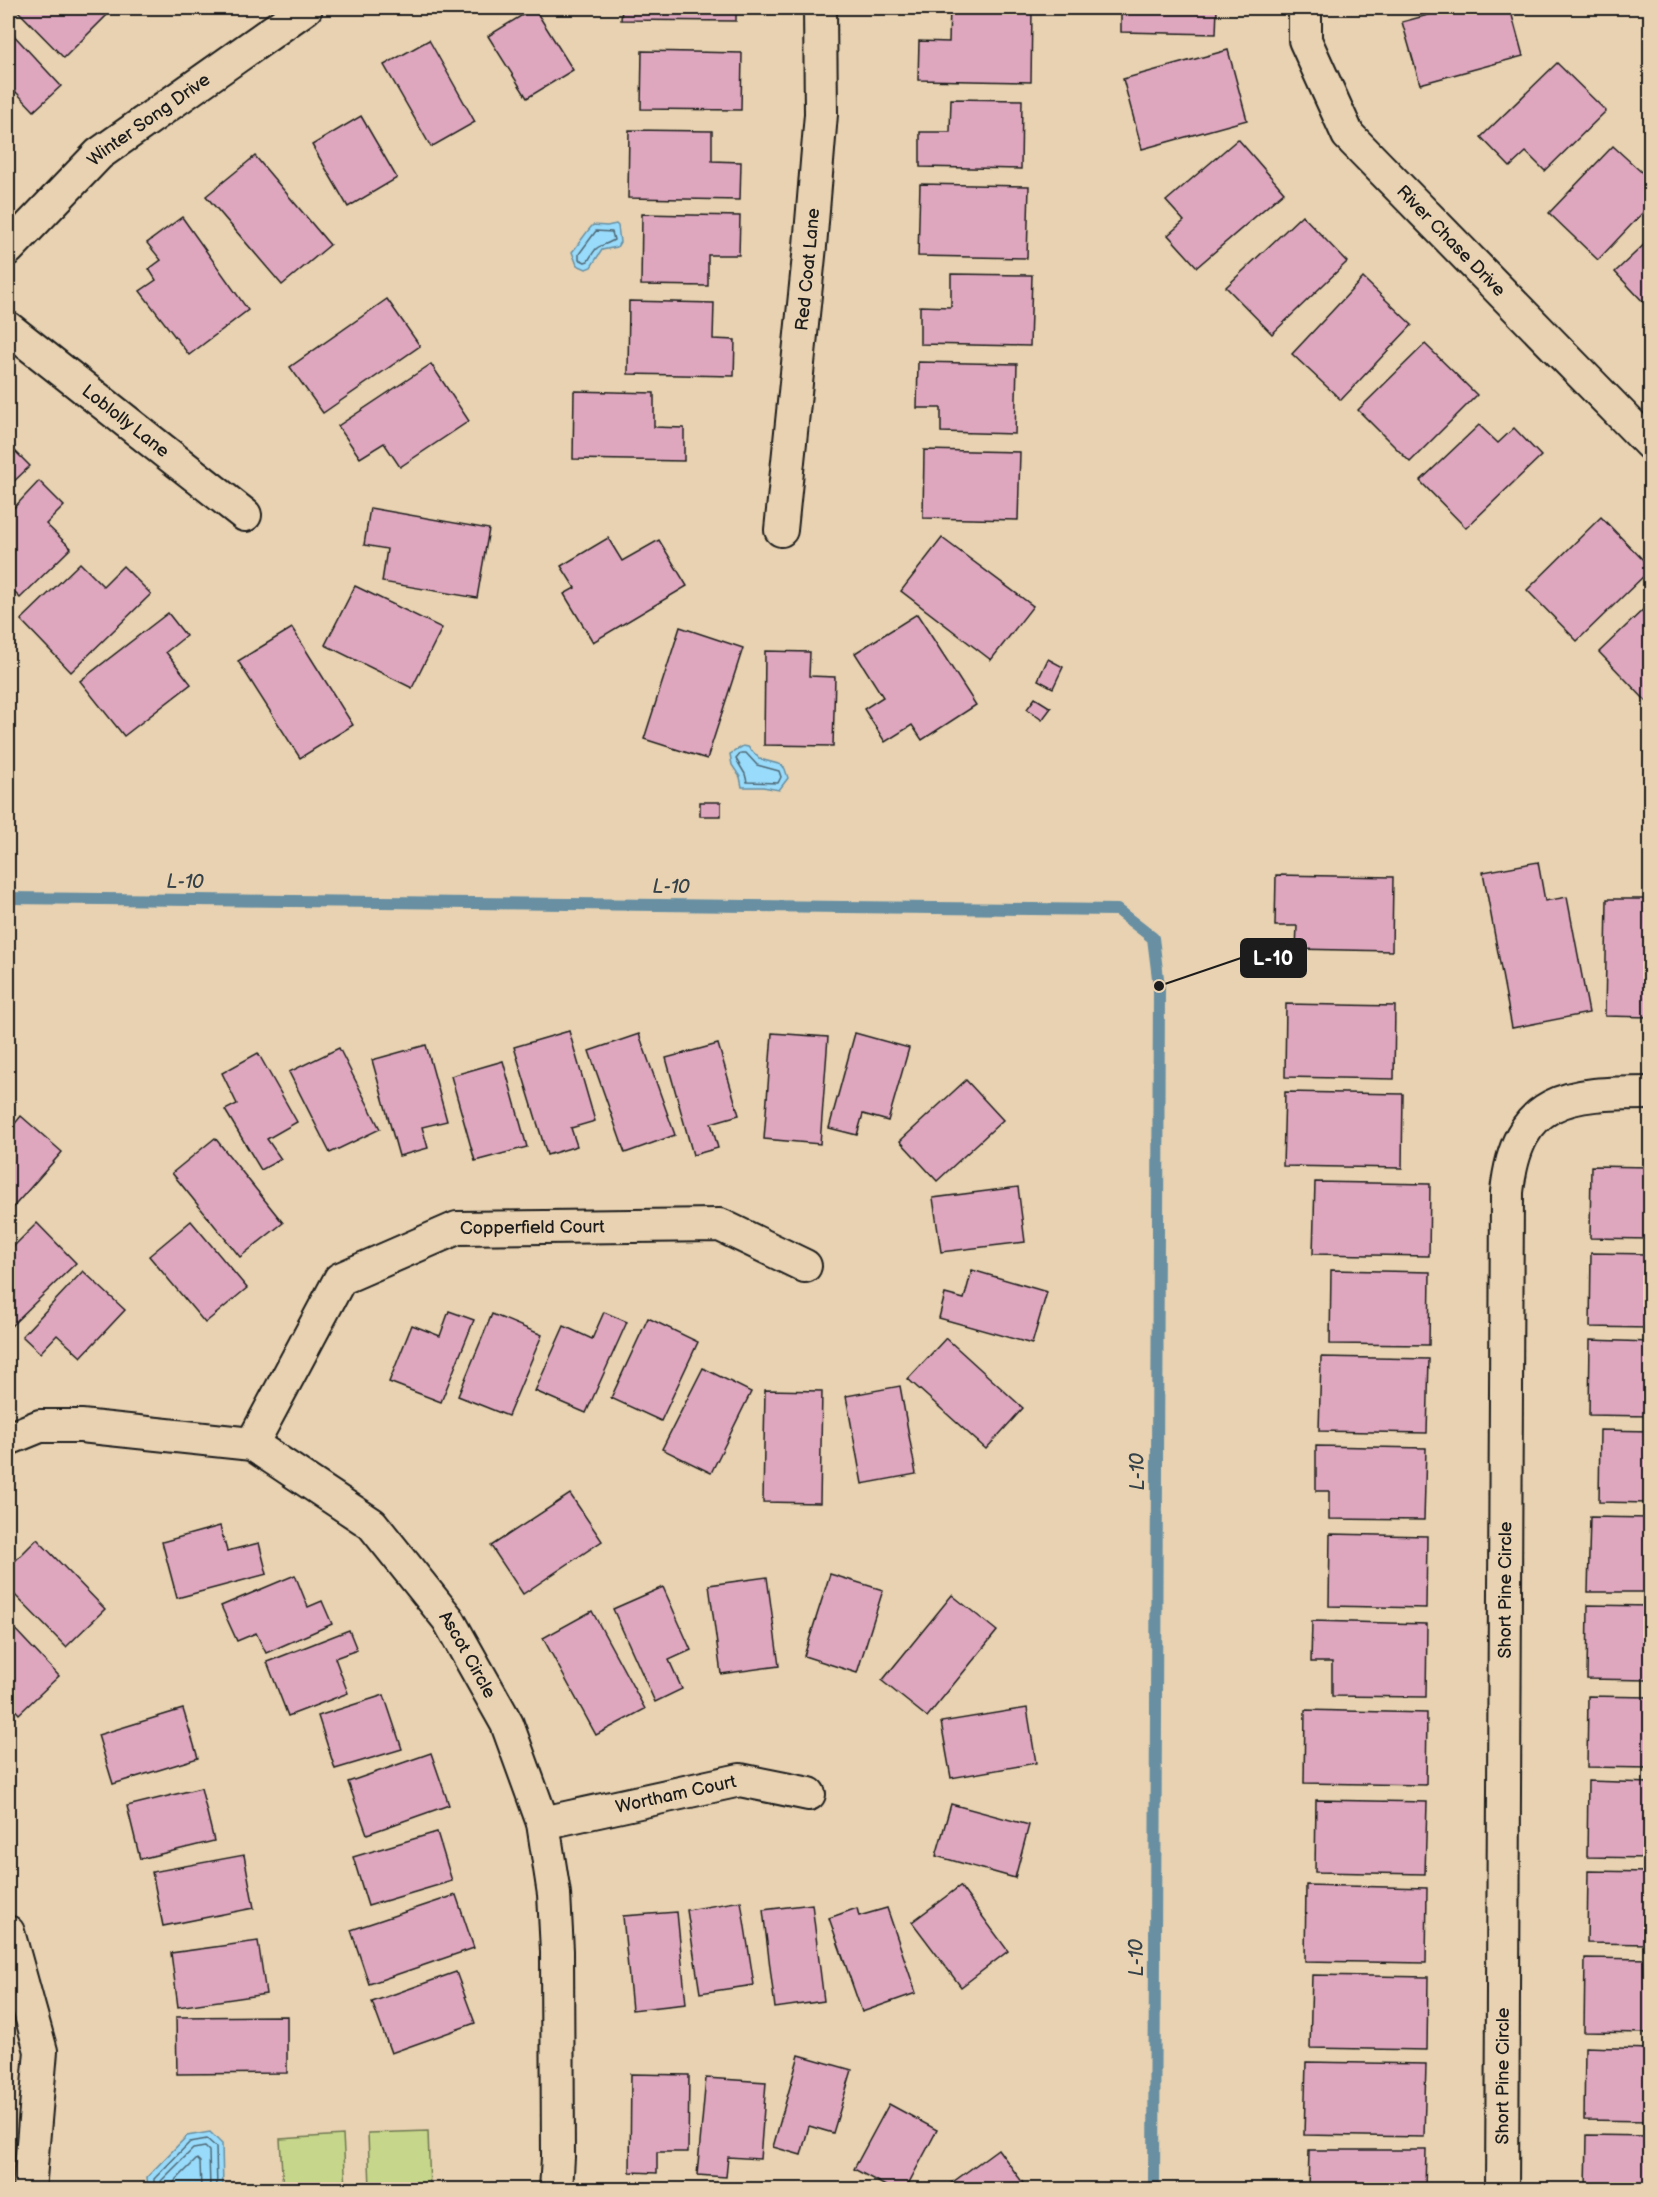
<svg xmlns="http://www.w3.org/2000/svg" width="1658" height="2197" font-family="'Balsamiq Sans',sans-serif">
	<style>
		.green { fill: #c6d68a; stroke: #717953; stroke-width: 1.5 }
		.water { fill: #99dbfb; stroke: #678fa2; stroke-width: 1.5 }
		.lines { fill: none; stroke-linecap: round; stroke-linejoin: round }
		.shore { stroke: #4e6875; stroke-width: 1.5 }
		.stream { stroke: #678fa2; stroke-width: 12 }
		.building { fill: #dea7bd; stroke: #1c1c1c; stroke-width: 1.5 }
		.minor-casing { stroke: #1c1c1c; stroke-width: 36 }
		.minor { stroke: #e8d2b1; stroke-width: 32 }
		.labels { text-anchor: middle; stroke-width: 4.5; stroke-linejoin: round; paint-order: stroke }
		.street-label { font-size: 18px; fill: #1c1c1c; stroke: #e8d2b1 }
		.water-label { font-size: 20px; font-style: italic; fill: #354249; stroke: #e8d2b1 }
		.leader { fill: none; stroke: #1c1c1c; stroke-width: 2 }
		.callout-dot { fill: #1c1c1c; stroke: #e8d2b1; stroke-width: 2 }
		.callout { fill: #1c1c1c; stroke: #1c1c1c; stroke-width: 2 }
		.callout-label { font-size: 20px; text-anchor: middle; font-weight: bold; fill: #fff }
	</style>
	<rect width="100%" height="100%" fill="#e8d2b1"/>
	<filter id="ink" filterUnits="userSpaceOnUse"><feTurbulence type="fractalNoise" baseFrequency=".0167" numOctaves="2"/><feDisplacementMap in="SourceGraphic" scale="12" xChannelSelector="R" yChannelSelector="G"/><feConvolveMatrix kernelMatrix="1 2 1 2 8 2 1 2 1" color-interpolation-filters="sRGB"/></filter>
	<g filter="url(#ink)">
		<g class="green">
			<polygon points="428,2131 430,2189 370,2189 368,2133"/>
			<polygon points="343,2135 346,2189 283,2189 280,2139"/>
		</g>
		<g class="water">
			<path d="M616,224l2,2 2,16 -3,5 -15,3 -11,17 -5,2 -9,-4 -5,-13c7,-8 14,-20 21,-27l14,1z"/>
			<polygon points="743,746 748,747 760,759 782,765 785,769 788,778 779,790 763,787 742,787 740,777 732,765 730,754"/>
			<polygon points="210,2132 222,2144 223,2189 148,2189 147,2177 187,2136"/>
		</g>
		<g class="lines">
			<g class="shore">
				<path d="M596,231l16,1 2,8c-18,10 -14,1 -26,21l-3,1 -6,-3v-5z"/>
				<polygon points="741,753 746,753 757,765 779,771 781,777 778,783 747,782 745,774 736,759"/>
				<polyline points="154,2190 154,2179 190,2142 207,2139 216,2147 217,2190"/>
				<polyline points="161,2190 161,2181 193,2149 205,2147 209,2151 210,2190"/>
				<polyline points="170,2190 171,2185 197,2159 200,2162 201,2190"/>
			</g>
			<polyline class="stream" points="8,898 1117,910 1153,938 1159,986 1154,2190"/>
		</g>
		<g class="building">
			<polygon points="15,8 109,8 112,10 64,58"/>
			<polygon points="534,8 573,70 527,98 488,36"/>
			<polygon points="622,8 736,8 736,21 621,20"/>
			<polygon points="950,8 1032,10 1031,82 918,80 919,41 949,42"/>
			<polygon points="1121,8 1217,8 1216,34 1121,32"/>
			<polygon points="1454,8 1510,8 1523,56 1420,84 1402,22"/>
			<polygon points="8,29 61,86 34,111 16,92 8,100"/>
			<polygon points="429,40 475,122 431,147 384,65"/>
			<polygon points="1228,50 1247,120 1142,149 1123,79"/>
			<polygon points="642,51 742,53 741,110 641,109"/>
			<polygon points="1557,63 1606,111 1545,171 1526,152 1510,167 1481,137"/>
			<polygon points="951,99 1022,100 1021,169 920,167 920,132 950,132"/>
			<polygon points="361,116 397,178 348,207 312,145"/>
			<polygon points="629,130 712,131 712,161 741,162 740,200 628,198"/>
			<polygon points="1238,139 1284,192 1197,267 1168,235 1184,221 1166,201"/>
			<polygon points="1613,146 1650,180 1650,205 1598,260 1549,213"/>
			<polygon points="255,156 330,245 282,285 206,196"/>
			<polygon points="920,184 1029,186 1027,258 918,256"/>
			<polygon points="642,214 740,216 739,255 708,255 708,286 641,285"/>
			<polygon points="1302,215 1347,262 1272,334 1226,287"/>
			<polygon points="182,217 248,310 189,355 140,291 156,280 149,269 161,260 147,243"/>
			<polygon points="1650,239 1650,309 1615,272"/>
			<polygon points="951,274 1032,275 1030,346 920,344 920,306 951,307"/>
			<polygon points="1363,278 1412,325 1341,400 1292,354"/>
			<polygon points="387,299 420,346 323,413 290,367"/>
			<polygon points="629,301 714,303 713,339 735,340 734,376 628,374"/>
			<polygon points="1425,344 1477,395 1410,462 1358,410"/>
			<polygon points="918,362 1017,364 1015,434 941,432 941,408 917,408"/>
			<polygon points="431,364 469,421 400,467 384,443 360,458 338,426"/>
			<polygon points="574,391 654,393 654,427 684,428 684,461 573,459"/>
			<polygon points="1479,425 1498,443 1514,428 1541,456 1466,528 1420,481"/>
			<polygon points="8,444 30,466 8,487"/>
			<polygon points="924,450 1020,452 1018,520 923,518"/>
			<polygon points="39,481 64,506 46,524 71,548 20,598 8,586 8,514"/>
			<polygon points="370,508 489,529 477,598 382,582 387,549 364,545"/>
			<polygon points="1601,517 1650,567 1650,570 1577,641 1527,590"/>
			<polygon points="608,538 622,561 659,540 687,586 593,642 564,594 575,588 561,566"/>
			<polygon points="942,538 1033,606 991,660 901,591"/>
			<polygon points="80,563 103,586 123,566 151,594 71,672 21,620"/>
			<polygon points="355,586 442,628 412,688 325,645"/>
			<polygon points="1650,603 1650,697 1646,701 1599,652"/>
			<polygon points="168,613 186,636 166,652 191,684 124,736 80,681"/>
			<polygon points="917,614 976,705 922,740 912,725 885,742 864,709 883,697 855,653"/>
			<polygon points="680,627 743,648 707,759 644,739"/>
			<polygon points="292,628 353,725 300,758 238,661"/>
			<polygon points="765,651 810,652 809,676 835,677 833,746 764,745"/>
			<polygon points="1048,659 1063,667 1053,688 1038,680"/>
			<polygon points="1035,698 1051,708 1042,720 1027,709"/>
			<rect x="700" y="802" width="21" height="14"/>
			<polygon points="1538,862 1545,901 1567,897 1589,1013 1512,1028 1483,872"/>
			<polygon points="1276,875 1393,877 1392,951 1296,949 1297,926 1275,926"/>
			<polygon points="1607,899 1650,899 1650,1017 1605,1016"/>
			<polygon points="1286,1004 1395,1006 1394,1079 1285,1077"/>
			<polygon points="569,1031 595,1121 571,1128 577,1146 547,1155 514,1047"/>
			<polygon points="772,1033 828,1037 820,1144 764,1139"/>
			<polygon points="855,1033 909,1048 888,1121 863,1114 857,1135 829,1128"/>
			<polygon points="639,1034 675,1135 625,1153 589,1051"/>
			<polygon points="718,1044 739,1115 711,1123 718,1148 693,1155 666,1058"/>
			<polygon points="426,1045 447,1121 422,1127 428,1148 399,1156 372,1060"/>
			<polygon points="339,1048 380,1129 330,1153 289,1072"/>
			<polygon points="258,1053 297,1122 267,1139 281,1159 261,1170 225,1110 237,1104 222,1073"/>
			<polygon points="503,1061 527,1147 475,1161 451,1076"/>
			<polygon points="966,1080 1003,1120 937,1181 900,1141"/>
			<polygon points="1285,1092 1403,1094 1402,1168 1283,1166"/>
			<polygon points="21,1116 62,1152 8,1213 8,1132"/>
			<polygon points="215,1138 283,1223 240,1257 172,1173"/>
			<polygon points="1591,1166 1650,1167 1650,1239 1590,1238"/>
			<polygon points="1315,1182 1430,1184 1429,1256 1313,1254"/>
			<polygon points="1018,1187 1025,1242 941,1252 933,1198"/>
			<polygon points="191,1221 247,1288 205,1323 149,1256"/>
			<polygon points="37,1223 76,1263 8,1329 8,1252"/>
			<polygon points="1591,1253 1650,1254 1650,1328 1590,1327"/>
			<polygon points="972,1270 1047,1292 1032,1344 939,1318 945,1294 964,1299"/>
			<polygon points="1331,1270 1430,1272 1429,1345 1330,1344"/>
			<polygon points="83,1271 125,1310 81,1357 57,1335 40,1353 22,1336"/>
			<polygon points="449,1311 474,1320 441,1402 389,1382 412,1325 440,1336"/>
			<polygon points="604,1312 627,1322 586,1413 535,1391 564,1326 592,1339"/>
			<polygon points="492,1314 542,1335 508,1416 458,1396"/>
			<polygon points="648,1318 698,1342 661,1421 611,1398"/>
			<polygon points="946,1338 1023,1408 986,1449 908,1379"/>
			<polygon points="1590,1340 1650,1342 1650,1416 1589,1415"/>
			<polygon points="1321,1357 1429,1359 1427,1433 1319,1431"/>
			<polygon points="703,1368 751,1392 711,1473 662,1449"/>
			<polygon points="900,1386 916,1474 862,1484 846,1396"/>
			<polygon points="765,1390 822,1391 820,1503 763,1502"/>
			<polygon points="1600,1430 1650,1431 1650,1503 1599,1502"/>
			<polygon points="1316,1446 1426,1448 1424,1520 1329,1519 1329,1491 1316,1491"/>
			<polygon points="570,1494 602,1541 523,1594 491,1546"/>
			<polygon points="1590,1517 1650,1518 1650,1592 1588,1592"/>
			<polygon points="220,1526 227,1551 259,1543 267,1574 177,1598 162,1542"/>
			<polygon points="1330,1534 1427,1536 1426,1608 1329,1606"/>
			<polygon points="37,1539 105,1609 66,1647 8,1588 8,1568"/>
			<polygon points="830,1574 883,1590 857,1673 804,1656"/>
			<polygon points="295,1575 308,1607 322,1601 332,1624 266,1653 256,1633 237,1641 221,1606"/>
			<polygon points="767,1577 779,1666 721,1674 709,1585"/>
			<polygon points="663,1587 691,1650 669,1660 682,1689 655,1702 613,1609"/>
			<polygon points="952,1595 997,1631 927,1717 882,1681"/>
			<polygon points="1588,1605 1650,1606 1650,1680 1587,1679"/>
			<polygon points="592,1611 645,1709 596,1735 543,1638"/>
			<polygon points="1312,1621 1427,1624 1426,1697 1332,1696 1332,1662 1311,1662"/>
			<polygon points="8,1622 59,1676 19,1714 8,1702"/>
			<polygon points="349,1630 357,1650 335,1658 348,1693 288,1716 267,1662"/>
			<polygon points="384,1695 402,1749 335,1769 318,1716"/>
			<polygon points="1588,1696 1650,1697 1650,1768 1587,1767"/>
			<polygon points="1027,1708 1036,1763 951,1778 941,1722"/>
			<polygon points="183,1709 198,1758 113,1784 98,1735"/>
			<polygon points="1305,1710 1427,1713 1426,1785 1304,1783"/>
			<polygon points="431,1753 449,1805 367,1834 348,1782"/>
			<polygon points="1588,1781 1650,1783 1650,1858 1587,1857"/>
			<polygon points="201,1788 214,1841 140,1859 127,1806"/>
			<polygon points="1316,1800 1427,1802 1425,1874 1315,1872"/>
			<polygon points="951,1804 1029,1825 1015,1878 936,1856"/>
			<polygon points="437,1832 452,1881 368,1906 353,1857"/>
			<polygon points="244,1855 254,1908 163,1926 152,1872"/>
			<polygon points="1588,1871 1650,1872 1650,1944 1587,1943"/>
			<polygon points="1306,1885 1427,1888 1426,1963 1305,1961"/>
			<polygon points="960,1886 1008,1951 961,1987 912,1922"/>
			<polygon points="456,1895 474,1948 369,1984 351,1930"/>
			<polygon points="741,1901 754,1985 700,1993 687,1910"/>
			<polygon points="812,1904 824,2001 775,2008 763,1910"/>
			<polygon points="857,1908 859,1916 887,1908 916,1993 862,2012 829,1918"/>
			<polygon points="677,1912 686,2004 632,2010 623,1916"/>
			<polygon points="258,1941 266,1994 178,2007 171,1953"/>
			<polygon points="1585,1958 1650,1959 1650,2033 1584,2032"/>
			<polygon points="456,1972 475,2023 391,2053 372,2002"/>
			<polygon points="1312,1975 1428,1977 1427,2050 1310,2048"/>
			<polygon points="287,2016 287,2073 177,2074 176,2017"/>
			<polygon points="1585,2047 1650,2049 1650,2121 1584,2120"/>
			<polygon points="799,2055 852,2070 833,2133 809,2126 801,2155 773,2147"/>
			<polygon points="1306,2062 1426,2064 1424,2137 1304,2135"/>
			<polygon points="631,2074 689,2075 688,2152 657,2152 657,2173 630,2172"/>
			<polygon points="706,2078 766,2082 760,2159 728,2157 726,2177 697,2175"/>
			<polygon points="889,2104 937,2130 905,2190 893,2190 854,2169"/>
			<polygon points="1587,2135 1650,2136 1650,2190 1586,2190"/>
			<polygon points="998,2149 1028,2190 942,2190"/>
			<polygon points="1309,2150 1426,2150 1425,2190 1308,2190"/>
		</g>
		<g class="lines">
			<defs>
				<g id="minor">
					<path id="s1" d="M1305,8v32l43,95 302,309"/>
					<path id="s2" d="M8,249l91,-95 207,-146"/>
					<path id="s3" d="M8,328l237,187"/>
					<path id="s4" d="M781,530l29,-284 11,-132 -1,-106"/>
					<path id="s5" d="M8,1439l32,-13h41l171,18 120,80 76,95 59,105 36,99 11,71 3,57 1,206 -2,33"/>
					<path id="s6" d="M252,1444l88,-165 117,-51 263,-3 85,41"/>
					<path id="s7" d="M543,1823l197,-43 69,14"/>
					<polyline points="8,1932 41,2051 29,2190"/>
					<path id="s8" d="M1502,2190l5,-998c10,-96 61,-99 143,-99"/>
				</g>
			</defs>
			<use href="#minor" class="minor-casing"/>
			<use href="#minor" class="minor"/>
		</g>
	</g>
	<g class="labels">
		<g class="street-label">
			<text dy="6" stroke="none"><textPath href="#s2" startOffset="192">Winter Song Drive</textPath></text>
			<text dy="6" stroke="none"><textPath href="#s1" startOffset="284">River Chase Drive</textPath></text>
			<text dy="6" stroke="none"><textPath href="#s4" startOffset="262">Red Coat Lane</textPath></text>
			<text dy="6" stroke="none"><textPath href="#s3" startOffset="150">Loblolly Lane</textPath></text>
			<text dy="6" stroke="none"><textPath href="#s6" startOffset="390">Copperfield Court</textPath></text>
			<text dy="6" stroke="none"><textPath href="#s8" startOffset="600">Short Pine Circle</textPath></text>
			<text dy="6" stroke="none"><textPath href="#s5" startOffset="554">Ascot Circle</textPath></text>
			<text dy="6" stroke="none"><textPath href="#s7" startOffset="136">Wortham Court</textPath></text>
			<text dy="6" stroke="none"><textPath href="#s8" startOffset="114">Short Pine Circle</textPath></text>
		</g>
		<g class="water-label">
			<text transform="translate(185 881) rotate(1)" y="7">L-10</text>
			<text transform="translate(671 886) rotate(1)" y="7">L-10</text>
			<text transform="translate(1137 1472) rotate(-90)" y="7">L-10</text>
			<text transform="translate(1136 1958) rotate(-90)" y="7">L-10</text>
		</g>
	</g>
	<path class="leader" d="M1159 986L1241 958"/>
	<circle class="callout-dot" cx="1159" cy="986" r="6"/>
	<rect class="callout" x="1241" y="939" width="65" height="38" rx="6"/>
	<g class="callout-label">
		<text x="1273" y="965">L-10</text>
	</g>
	<rect width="1658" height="2197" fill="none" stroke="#e8d2b1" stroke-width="30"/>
	<rect x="15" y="15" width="1628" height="2167" fill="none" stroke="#1c1c1c" stroke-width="2" filter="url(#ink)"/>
</svg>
